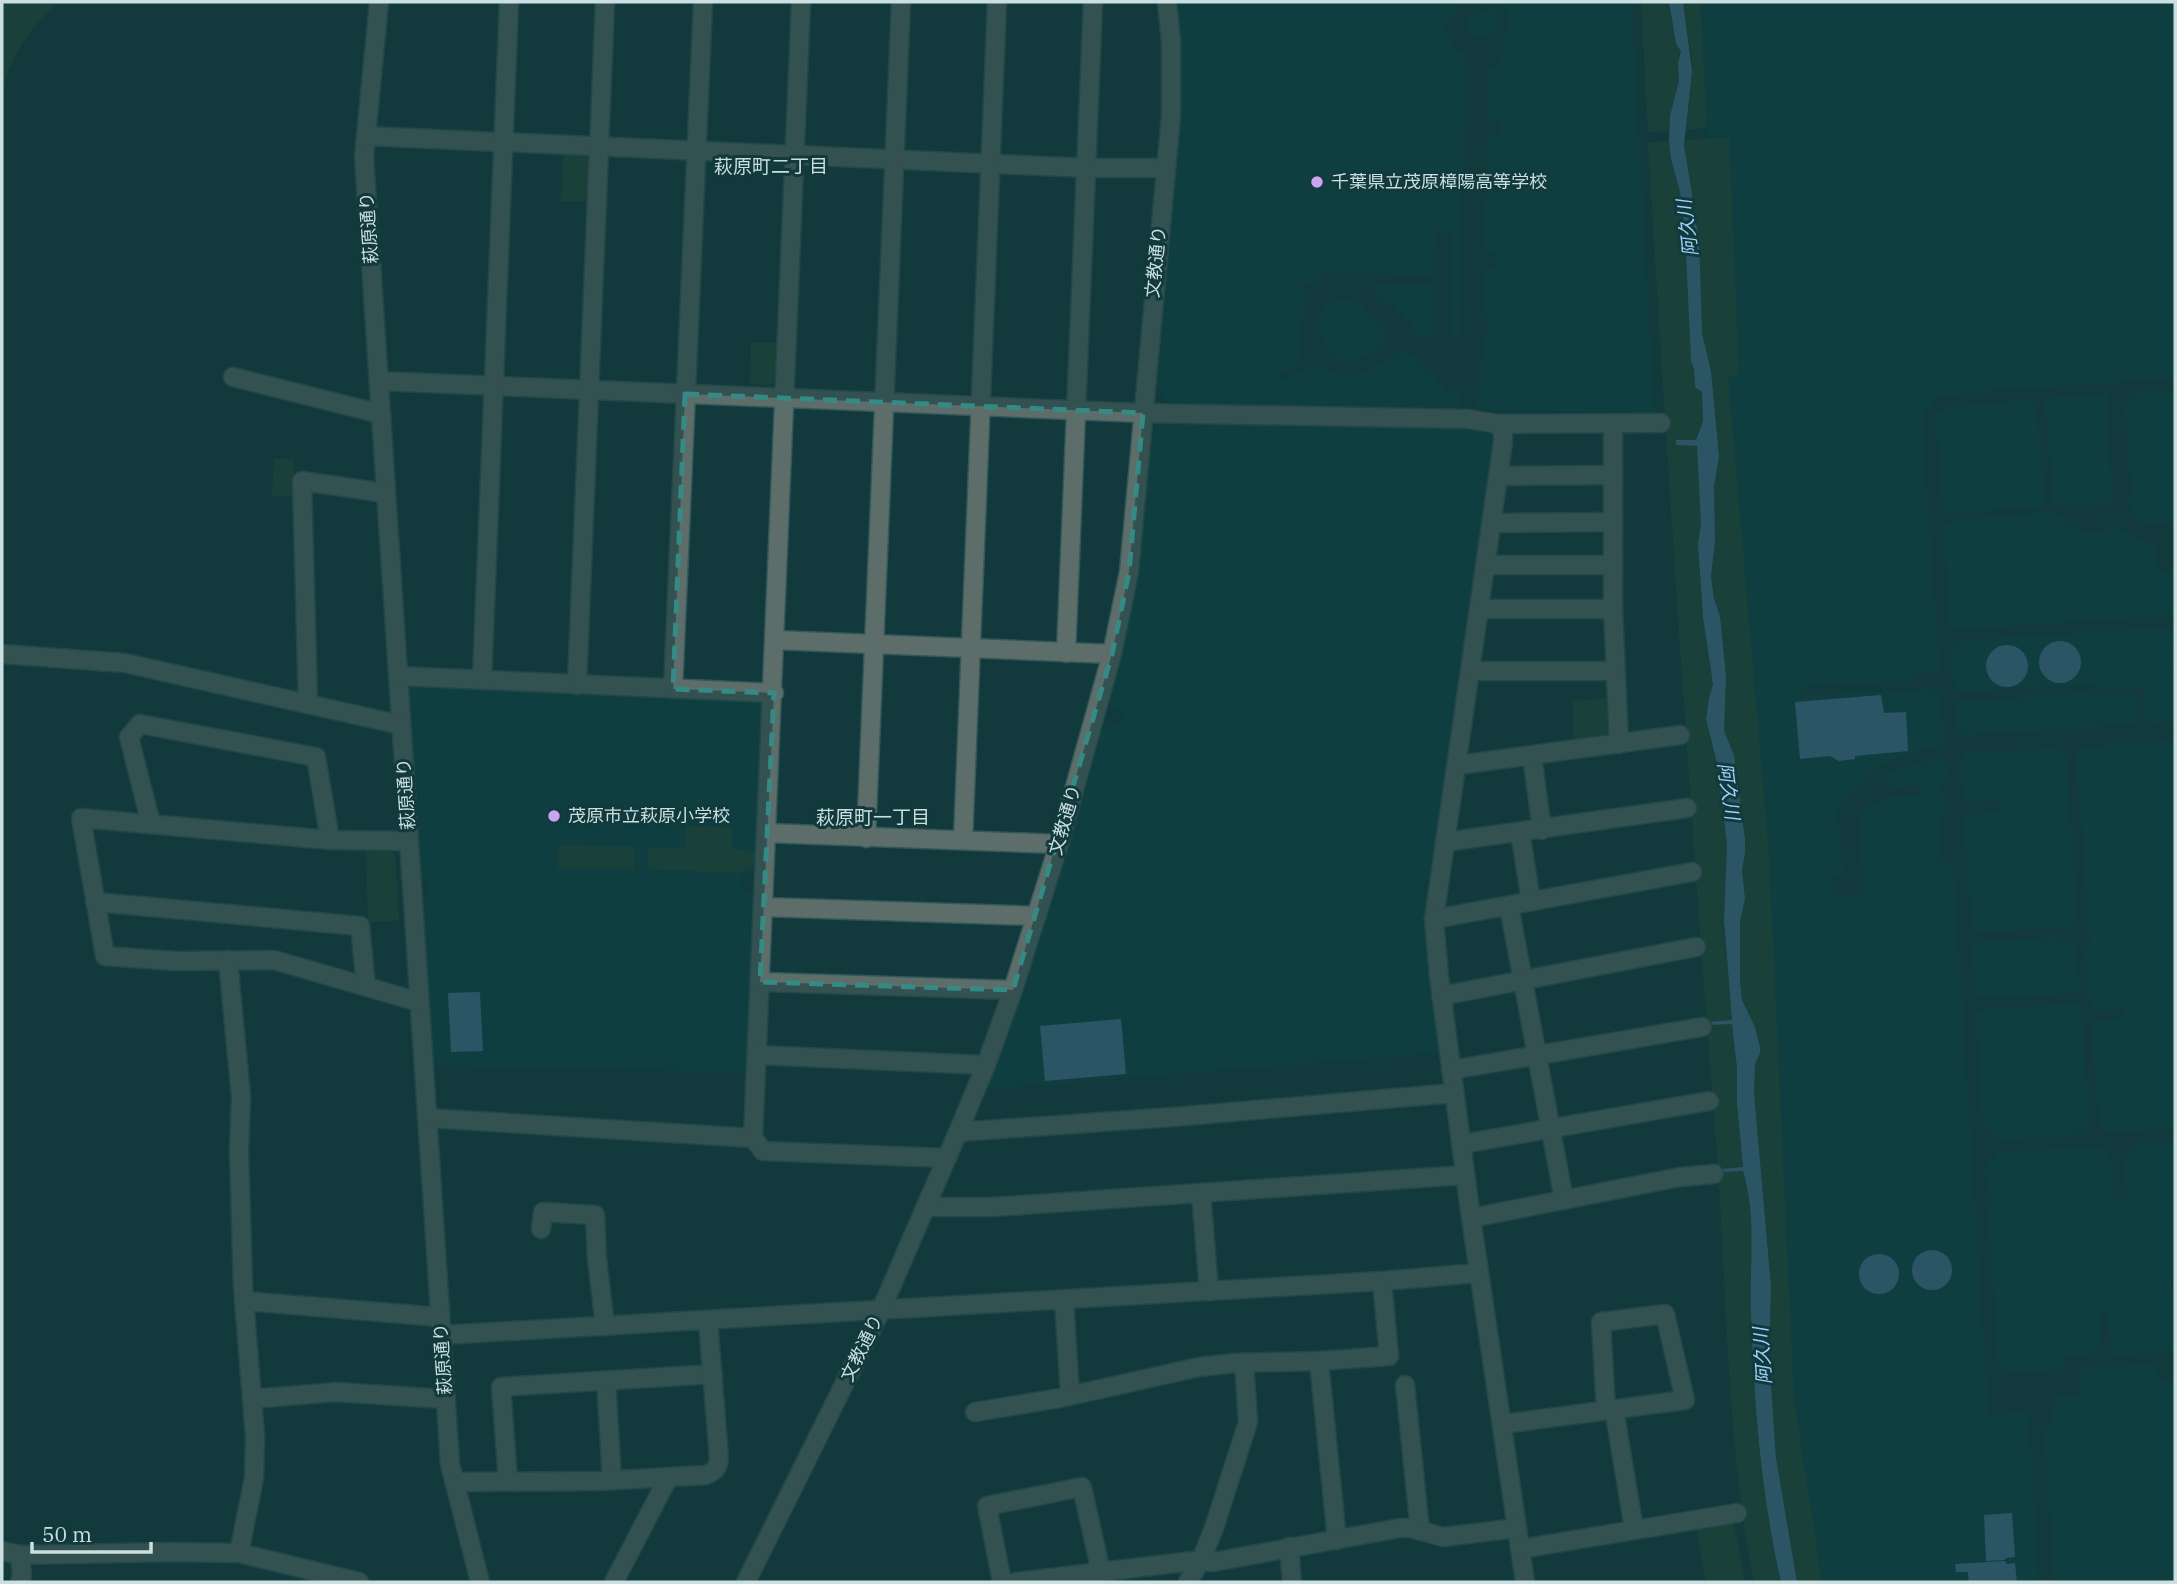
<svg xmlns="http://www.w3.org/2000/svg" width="2177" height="1584" font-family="'IBM Plex Serif','Noto Sans JP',serif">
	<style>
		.built { fill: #0d4447 }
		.green { fill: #224735 }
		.water { fill: #497598 }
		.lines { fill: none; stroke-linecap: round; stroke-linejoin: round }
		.minor-casing { stroke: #33585a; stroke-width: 21 }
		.minor { stroke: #5d6d6a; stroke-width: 18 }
		.marked { fill: none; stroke: #348b85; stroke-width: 5; stroke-dasharray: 14 9; stroke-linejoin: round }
		.poi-dot { fill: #c7a6ef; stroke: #123a3d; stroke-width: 2.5 }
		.labels { text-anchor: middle; stroke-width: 6; stroke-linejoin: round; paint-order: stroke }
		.poi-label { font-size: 18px; fill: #cadfe0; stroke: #123a3d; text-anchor: start }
		.street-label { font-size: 18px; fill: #cadfe0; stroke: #123a3d }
		.neighbourhood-label { font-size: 19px; fill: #cadfe0; stroke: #123a3d }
		.water-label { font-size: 19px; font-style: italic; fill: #9ed4ff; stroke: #123a3d }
	</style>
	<rect width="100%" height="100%" fill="#123a3d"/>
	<g class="built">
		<polygon points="1175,2 1461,2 1454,14 1441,26 1458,53 1463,55 1465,59 1458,336 1453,338 1450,332 1451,231 1434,231 1433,275 1320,272 1319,282 1304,282 1301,351 1293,367 1278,374 1280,380 1285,379 1312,366 1321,367 1340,375 1355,376 1375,368 1397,353 1406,353 1415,357 1449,392 1460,392 1459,409 1167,403 1153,380 1179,113 1180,38"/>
		<polygon points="1498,2 1631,2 1654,413 1478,409 1478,396 1481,394 1482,339 1489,336 1489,318 1484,316 1483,313 1484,273 1486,269 1497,268 1498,254 1488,253 1484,247 1486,195 1489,193 1498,193 1498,179 1489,178 1487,175 1487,141 1489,137 1499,136 1500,122 1488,119 1489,68 1500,66 1509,14"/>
		<polygon points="1700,2 2175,2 2175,379 2017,388 1946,395 1935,400 1923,414 1922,427 1939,668 1937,671 1917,672 1911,675 1911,680 1798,687 1799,696 1932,689 1940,694 1944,739 1939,746 1904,754 1878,766 1857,789 1853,789 1837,809 1842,871 1831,879 1832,897 1864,895 1860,817 1866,809 1891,797 1922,794 1920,785 1891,787 1887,775 1898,769 1938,758 1945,763 1947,778 1942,784 1944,814 1938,821 1940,859 1953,868 1988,1415 2028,1413 2039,1582 1822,1582 1820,1579 1794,1400 1769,853 1704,101"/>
		<polygon points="1493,7 1501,16 1495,24 1495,31 1486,38 1474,38 1467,28 1470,18 1486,12"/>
		<polygon points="1377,283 1433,285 1432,336 1418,336 1414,326 1393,304 1384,303 1377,296"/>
		<polygon points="1338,301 1358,303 1382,329 1384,336 1382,343 1367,356 1352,361 1340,360 1333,355 1324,342 1320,331 1321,311 1328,303"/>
		<polygon points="2175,391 2175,523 2148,524 2137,518 2129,507 2128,498 2131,495 2126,409 2138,392"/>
		<polygon points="2105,394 2111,403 2106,410 2113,502 2054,505 2045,403 2050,398"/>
		<polygon points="2027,400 2037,408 2044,506 1949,514 1943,508 1936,421 1938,414 1947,408"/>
		<polygon points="1164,422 1484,429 1495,441 1434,853 1430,879 1425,881 1421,891 1427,900 1426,918 1441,1052 985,1089 1021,1000 1063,867 1101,729 1123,724 1123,713 1108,704 1138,574 1150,430 1157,423"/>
		<polygon points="2054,512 2077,528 2078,533 2107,532 2107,524 2111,524 2156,548 2158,571 2175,570 2175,615 1957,629 1950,624 1943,527 1950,521"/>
		<polygon points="2173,627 2175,721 2150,723 2146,720 2143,686 2105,689 2090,685 2025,687 1960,693 1954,689 1952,648 1959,641"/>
		<polygon points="413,681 759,696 767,702 759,869 742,874 742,890 757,898 751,1072 433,1065 422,897 429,895 428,881 420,881 408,686"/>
		<polygon points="2088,693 2103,697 2133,695 2136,697 2138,721 2134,724 1964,735 1957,728 1955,702"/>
		<polygon points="2175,741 2175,1128 2112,1132 2105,1130 2099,1121 2091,1025 2095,1024 2099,1020 2126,1018 2125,1009 2099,1010 2090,1002 2086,951 2090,950 2089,925 2076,754 2081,747"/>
		<polygon points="2056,749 2066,759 2077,919 2069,927 1984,932 1978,931 1972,926 1964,821 1969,816 2000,812 1999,799 1967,801 1963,797 1960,761 1966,754"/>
		<polygon points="2058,937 2059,943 2072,943 2077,946 2079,991 2037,997 2035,995 1976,998 1973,947 1984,941"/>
		<polygon points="2080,1004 2090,1120 2087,1127 2079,1134 2000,1140 1983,1124 1976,1012 1981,1010"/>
		<polygon points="2175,1142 2175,1282 2171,1282 2172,1289 2175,1289 2175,1351 2112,1356 2108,1313 2099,1314 2102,1344 2092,1354 2062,1357 2063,1369 2007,1372 1998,1361 1988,1208 1992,1204 1991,1189 1987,1186 1985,1168 1998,1153 2101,1147 2110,1155 2113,1201 2127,1200 2125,1160 2139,1143"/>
		<polygon points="2156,1364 2158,1381 2175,1380 2175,1582 2054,1582 2045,1436 2059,1395 2067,1397 2081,1395 2079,1370"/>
	</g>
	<g class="green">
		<path d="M2,2h56c-33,33 -44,46 -56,92z"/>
		<path d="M1641,2h28l7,41 5,9c-2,9 -1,18 -2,28 -2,18 -9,33 -9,51l-22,1z"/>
		<polygon points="1683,2 1700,2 1707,127 1686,130 1692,60"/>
		<polygon points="1729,138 1739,375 1728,376 1769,853 1794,1400 1822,1582 1797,1582 1776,1458 1769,1357 1771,1286 1754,1093 1755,1064 1760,1047 1755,1027 1742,1000 1740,982 1740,921 1745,899 1742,870 1745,853 1734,755 1724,731 1726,676 1720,616 1714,600 1711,577 1715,541 1714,487 1719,456 1711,371 1702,333 1699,234 1692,211 1692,193 1684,146 1685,140"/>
		<path d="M1669,141l2,18 9,33 5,40 6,129 3,8 1,18 7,5 1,29 -8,20 -19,-1v5l21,1 4,78 -3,19 5,74 10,67 -4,14 -3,21 12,48 9,78v40l-3,35 8,100 -24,2v3l24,-2 5,45v36l6,64 -23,1 1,3 22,-2c14,47 6,95 8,143 3,91 10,181 30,269h-27c-29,-149 -27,-303 -39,-455 -26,-328 -47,-656 -67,-984z"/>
		<polygon points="564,150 590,150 593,202 561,201"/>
		<polygon points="751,342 781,343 780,377 770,385 750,384"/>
		<polygon points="274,459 293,459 296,497 272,496"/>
		<polygon points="1615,698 1616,746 1574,751 1573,701"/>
		<polygon points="686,826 732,828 732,849 754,852 755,867 737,873 649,869 648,847 685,849"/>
		<polygon points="558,845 635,847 634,869 558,868"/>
		<polygon points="366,848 389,849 395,854 399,920 368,923"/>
		<polygon points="1733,1520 1745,1582 1706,1582 1696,1526"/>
	</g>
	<g class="water">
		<path d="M1669,2h14l9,69 -8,75 8,47v18l7,23 3,99 9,38 8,85 -5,31 1,54 -4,36 3,22 6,17 6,60 -2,55 10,24 11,85v13l-3,17 3,29 -5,22v61l2,18 13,27 5,20v6l-5,11 -1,29 17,193 -2,71 7,101 21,124h-16c-20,-88 -27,-178 -30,-269 -2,-47 6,-96 -8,-142l-23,1v-3l23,-2 -6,-63v-36l-5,-44 -24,1v-3l24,-2 -8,-100 3,-75 -9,-78 -12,-48 3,-21 4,-14 -10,-67 -5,-74 3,-19 -4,-78 -21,-1v-5h20l7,-19 -1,-29 -7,-5 -1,-18 -3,-8 -6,-129 -5,-40 -9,-33 -2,-18 1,-25 9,-35 -1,-18 3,-11 -5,-9z"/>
		<circle cx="2060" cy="662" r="21"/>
		<circle cx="2007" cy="666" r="21"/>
		<polygon points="1881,695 1884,713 1906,712 1908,751 1855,756 1855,759 1839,761 1830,756 1800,759 1795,702"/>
		<polygon points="480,992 483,1051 451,1052 448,993"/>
		<polygon points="1121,1019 1126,1074 1045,1081 1040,1026"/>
		<circle cx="1932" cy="1270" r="20"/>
		<circle cx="1879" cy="1274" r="20"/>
		<polygon points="2012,1513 2015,1557 2006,1558 2005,1560 1986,1561 1984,1515"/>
		<polygon points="2005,1561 2007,1564 2015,1563 2017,1582 1969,1582 1968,1572 1956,1572 1955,1564"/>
	</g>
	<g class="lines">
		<defs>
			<g id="minor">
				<polyline points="379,2 364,157 450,1464 480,1582"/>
				<polyline points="801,2 753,1138 763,1151 947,1158"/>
				<polyline points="366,136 1087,168 1165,168"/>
				<polyline points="233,377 381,414"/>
				<polyline points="379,381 1143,413 1468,419 1498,424 1503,433 1503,442 1434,919 1439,976 1471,1218 1525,1582"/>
				<polyline points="1498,424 1661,423"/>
				<polyline points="1613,424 1613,609 1619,744"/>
				<polyline points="1499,476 1613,475"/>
				<polyline points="1492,523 1613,522"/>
				<polyline points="1487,565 1613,565"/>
				<polyline points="1480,609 1613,609"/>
				<polyline points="775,640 1112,654"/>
				<polyline points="1066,653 1093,2"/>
				<polyline points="2,654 125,663 401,725"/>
				<polyline points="1471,671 1615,671"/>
				<polyline points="398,676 774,693"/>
				<path d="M482,680c7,-226 17,-452 27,-678"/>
				<polyline points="577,685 605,2"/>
				<polyline points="673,689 703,2"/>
				<polyline points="308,704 302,481 385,493"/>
				<polyline points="1532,756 1542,830"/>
				<polyline points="1458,765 1680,735"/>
				<polyline points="151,824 129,737 140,724 316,757 330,840"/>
				<polyline points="1520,832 1531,901"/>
				<polyline points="767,833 1059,844"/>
				<polyline points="866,838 901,2"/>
				<polyline points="963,840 997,2"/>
				<polyline points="409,841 330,840 81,818 105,956 175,961 274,960 419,1002"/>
				<polyline points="1445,842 1687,808"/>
				<polyline points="95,902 360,926 366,987"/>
				<polyline points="1509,906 1564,1200"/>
				<polyline points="763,907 1037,916"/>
				<polyline points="1434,919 1692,872"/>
				<polyline points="228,960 241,1097 239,1151 243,1287 255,1437 254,1478 239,1553"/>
				<polyline points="760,982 1013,990"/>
				<polyline points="1441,996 1696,947"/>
				<polyline points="757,1055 986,1065"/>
				<polyline points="1451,1070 1702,1027"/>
				<polyline points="427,1118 753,1138"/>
				<polyline points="958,1132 1173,1117 1454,1093"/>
				<polyline points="1462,1144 1709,1101"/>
				<polyline points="1201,1193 1209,1291"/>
				<polyline points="926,1207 993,1207 1465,1175"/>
				<polyline points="1471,1218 1680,1177 1714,1174"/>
				<polyline points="541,1229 543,1212 595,1215 597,1259 605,1326"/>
				<polyline points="1064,1300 1070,1395"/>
				<polyline points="244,1301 440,1317"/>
				<polyline points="441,1335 1382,1281 1478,1273"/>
				<polyline points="1319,1361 1337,1540"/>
				<polyline points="606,1381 612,1480"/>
				<polyline points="1405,1385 1420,1531"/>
				<polyline points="252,1399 336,1392 446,1399"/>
				<polyline points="1614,1409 1634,1529"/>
				<polyline points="975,1412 1060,1398 1199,1367 1234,1363 1319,1361 1389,1356 1382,1281"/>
				<polyline points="1503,1424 1685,1400 1665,1314 1601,1322 1606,1411"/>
				<polyline points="508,1481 501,1387 713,1374"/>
				<path d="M454,1482l145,-1 107,-6c9,-4 12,-7 13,-17l-11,-137"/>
				<polyline points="1289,1547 1292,1582"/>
				<polyline points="1520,1549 1737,1513"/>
				<polyline points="2,1551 20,1555 171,1552 239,1553 359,1582"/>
				<polyline points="20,1582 22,1576 20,1555"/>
				<polyline points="614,1582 668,1478"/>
				<polyline points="746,1582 881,1310 958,1132 986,1065 1013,990 1059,844 1112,654 1129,572 1171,116 1171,42 1167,2"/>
				<polyline points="1002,1582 987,1506 1082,1487 1101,1572"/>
				<polyline points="1016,1582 1193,1561 1213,1562 1400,1528 1411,1528 1443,1537 1517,1528"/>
				<polyline points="1188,1582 1201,1560 1214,1528 1248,1422 1244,1363"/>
			</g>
		</defs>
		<use href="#minor" class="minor-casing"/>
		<use href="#minor" class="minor"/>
	</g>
	<path d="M0 0H2177V1584H0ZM685,394l458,19 -14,159 -17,82 -99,336 -253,-8 14,-289 -101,-4z" fill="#123a3d" fill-opacity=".55" fill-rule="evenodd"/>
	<path class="marked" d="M685,394l458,19 -14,159 -17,82 -99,336 -253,-8 14,-289 -101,-4z"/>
	<g class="poi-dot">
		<circle cx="1317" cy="182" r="7"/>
		<circle cx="554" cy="816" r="7"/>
	</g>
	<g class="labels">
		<g class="poi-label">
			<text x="1331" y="188">千葉県立茂原樟陽高等学校</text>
			<text x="568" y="822">茂原市立萩原小学校</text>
		</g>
		<g class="street-label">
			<text transform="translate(369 228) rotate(-94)" y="6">萩原通り</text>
			<text transform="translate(1156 262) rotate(-84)" y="6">文教通り</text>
			<text transform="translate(406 794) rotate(-94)" y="6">萩原通り</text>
			<text transform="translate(1065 820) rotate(-74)" y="6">文教通り</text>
			<text transform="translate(862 1348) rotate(-64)" y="6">文教通り</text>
			<text transform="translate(443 1359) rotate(-94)" y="6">萩原通り</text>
		</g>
		<g class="neighbourhood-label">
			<text x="771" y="173">萩原町二丁目</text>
			<text x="873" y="824">萩原町一丁目</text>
		</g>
		<g class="water-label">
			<text transform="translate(1687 228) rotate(-97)" y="7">阿久川</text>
			<text transform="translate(1729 791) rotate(82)" y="7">阿久川</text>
			<text transform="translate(1762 1356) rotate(-94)" y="7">阿久川</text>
		</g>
	</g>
	<rect width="2177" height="1584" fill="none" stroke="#cadfe0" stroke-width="7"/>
	<path d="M32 1542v10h119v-10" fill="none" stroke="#cadfe0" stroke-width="3.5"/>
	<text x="42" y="1542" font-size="21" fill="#cadfe0" stroke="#123a3d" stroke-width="5" paint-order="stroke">50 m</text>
</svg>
